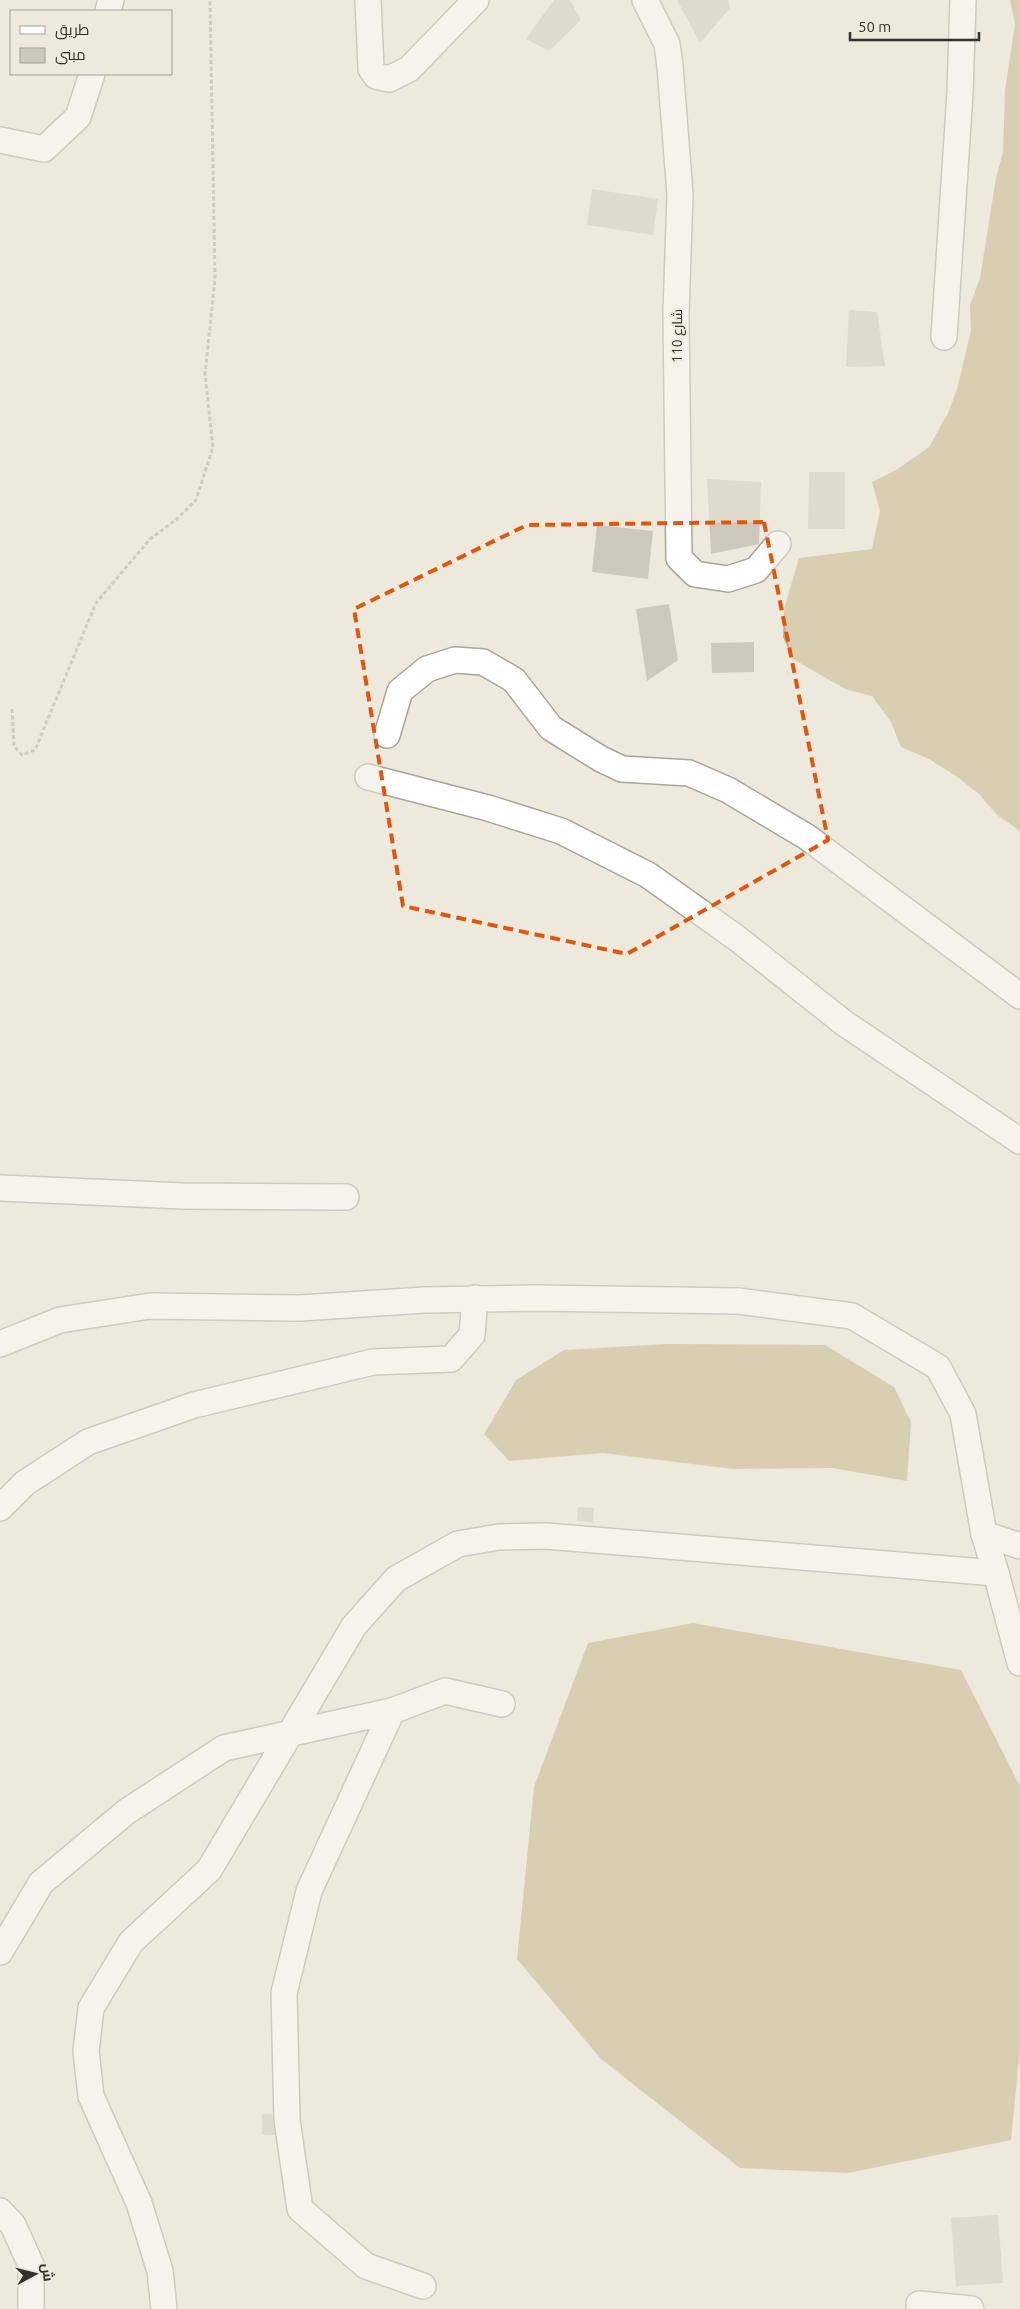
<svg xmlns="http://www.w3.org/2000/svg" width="1020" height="2309" font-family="Ubuntu,Cairo,sans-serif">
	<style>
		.forest { fill: #bfaf7e }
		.building { fill: #ccc8bc }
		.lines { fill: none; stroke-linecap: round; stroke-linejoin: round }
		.minor-casing { stroke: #a9a599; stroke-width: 28 }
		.path { stroke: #aaa79d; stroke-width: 3; stroke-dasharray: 4 2.5; stroke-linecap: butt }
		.minor { stroke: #fff; stroke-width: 25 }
		.marked { fill: none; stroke: #df570e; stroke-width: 4; stroke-dasharray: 10 6; stroke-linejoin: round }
		.labels { text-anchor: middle; stroke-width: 4; stroke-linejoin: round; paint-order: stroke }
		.street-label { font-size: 14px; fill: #33312c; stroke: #ede9dd }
	</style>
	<rect width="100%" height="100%" fill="#ede9dd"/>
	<g class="forest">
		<polygon points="1010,0 1020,0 1020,831 997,815 979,794 956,776 929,759 901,747 891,722 872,696 845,689 793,659 783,637 784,609 799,558 872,549 880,511 872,482 898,469 929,447 948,413 957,389 971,331 970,305 980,278 996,178 1003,152 1005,90 1015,24"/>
		<polygon points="666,1344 825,1345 894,1387 911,1422 907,1481 832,1468 733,1469 603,1453 509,1461 484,1434 516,1380 564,1350"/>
		<polygon points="693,1623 961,1670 1020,1786 1020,2049 1011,2140 848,2173 740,2168 601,2059 517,1959 534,1787 588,1643"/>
	</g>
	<g class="building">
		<polygon points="554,0 570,0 581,20 549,51 526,39"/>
		<polygon points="677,0 728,0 730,8 700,43"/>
		<polygon points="592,189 658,199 653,235 587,225"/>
		<polygon points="849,310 877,312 885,366 846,367"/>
		<polygon points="809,472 845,472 845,529 808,529"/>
		<polygon points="707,479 761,482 759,544 711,554"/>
		<polygon points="597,525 653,531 648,579 592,572"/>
		<polygon points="669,604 678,660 647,681 636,609"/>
		<polygon points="754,642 754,672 712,673 711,643"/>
		<polygon points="578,1507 594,1508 593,1522 577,1521"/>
		<polygon points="262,2114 272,2114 275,2135 262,2135"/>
		<polygon points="998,2215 1003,2283 956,2286 951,2218"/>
	</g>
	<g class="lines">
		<defs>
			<g id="minor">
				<polyline points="368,0 371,69 376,76 389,79 409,69 476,0"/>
				<polyline points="645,0 667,44 670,66 680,194 676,314 679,558 695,574 728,579 756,570 778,544"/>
				<polyline points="108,11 111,0"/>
				<polyline points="0,140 44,149 78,117 92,74"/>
				<polyline points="944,337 960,93 963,0"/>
				<polyline points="387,735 400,691 427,669 455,660 483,662 514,680 551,728 601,759 622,769 689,773 728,790 807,837 1020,996"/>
				<polyline points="368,777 488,808 561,831 648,875 738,939 844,1023 1020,1141"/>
				<polyline points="0,1188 183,1196 346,1197"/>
				<polyline points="0,1344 60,1320 150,1306 300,1308 425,1300 534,1298 738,1301 852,1316 938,1367 963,1414 984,1534 996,1573"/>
				<polyline points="0,1508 25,1483 88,1442 194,1405 373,1362 451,1359 472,1335 475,1298"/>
				<polyline points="984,1534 1020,1546"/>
				<polyline points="392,1711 445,1691 502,1704"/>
				<polyline points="0,1952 41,1883 126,1812 224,1748 392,1711 309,1891 284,1993 287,2120 300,2209 366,2266 423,2286"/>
				<polyline points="0,2211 13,2225 31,2265 31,2309"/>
				<polyline points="919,2304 971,2309"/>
				<polyline points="164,2309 160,2271 139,2203 91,2096 86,2051 91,2008 131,1942 209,1870 354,1626 396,1579 458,1544 499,1537 546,1536 996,1573 1020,1663"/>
			</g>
		</defs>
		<use href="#minor" class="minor-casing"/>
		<polyline class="path" points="12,709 14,746 22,755 35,750 96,603 150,539 177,519 196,500 213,447 205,374 215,279 210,0"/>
		<use href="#minor" class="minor"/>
	</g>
	<path d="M0 0H1020V2309H0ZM764,522l64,318 -201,114 -224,-48 -49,-297 173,-84z" fill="#ede9dd" fill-opacity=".55" fill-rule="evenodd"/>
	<path class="marked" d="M764,522l64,318 -201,114 -224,-48 -49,-297 173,-84z"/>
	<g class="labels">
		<g class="street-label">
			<text transform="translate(677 336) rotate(-90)" y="5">شارع 110</text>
		</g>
	</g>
	<rect x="10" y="10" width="162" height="65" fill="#ede9dd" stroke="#a39f96"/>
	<rect x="20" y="26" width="25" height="8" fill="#ffffff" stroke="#a39f96"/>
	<text x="55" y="35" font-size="15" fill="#33312c">طريق</text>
	<rect x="20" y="48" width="25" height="15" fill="#ccc8bc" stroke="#a39f96"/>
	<text x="55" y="60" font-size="15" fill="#33312c">مبنى</text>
	<g transform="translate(35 2274) rotate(83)" stroke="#ede9dd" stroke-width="4" paint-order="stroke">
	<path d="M0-4L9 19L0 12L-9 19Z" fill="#33312c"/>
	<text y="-8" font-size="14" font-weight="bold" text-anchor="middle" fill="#33312c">ش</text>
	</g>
	<path d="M850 32v8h129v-8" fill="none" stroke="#33312c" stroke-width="2.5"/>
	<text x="858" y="32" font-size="15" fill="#33312c" stroke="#ede9dd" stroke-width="4" paint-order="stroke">50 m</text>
</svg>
